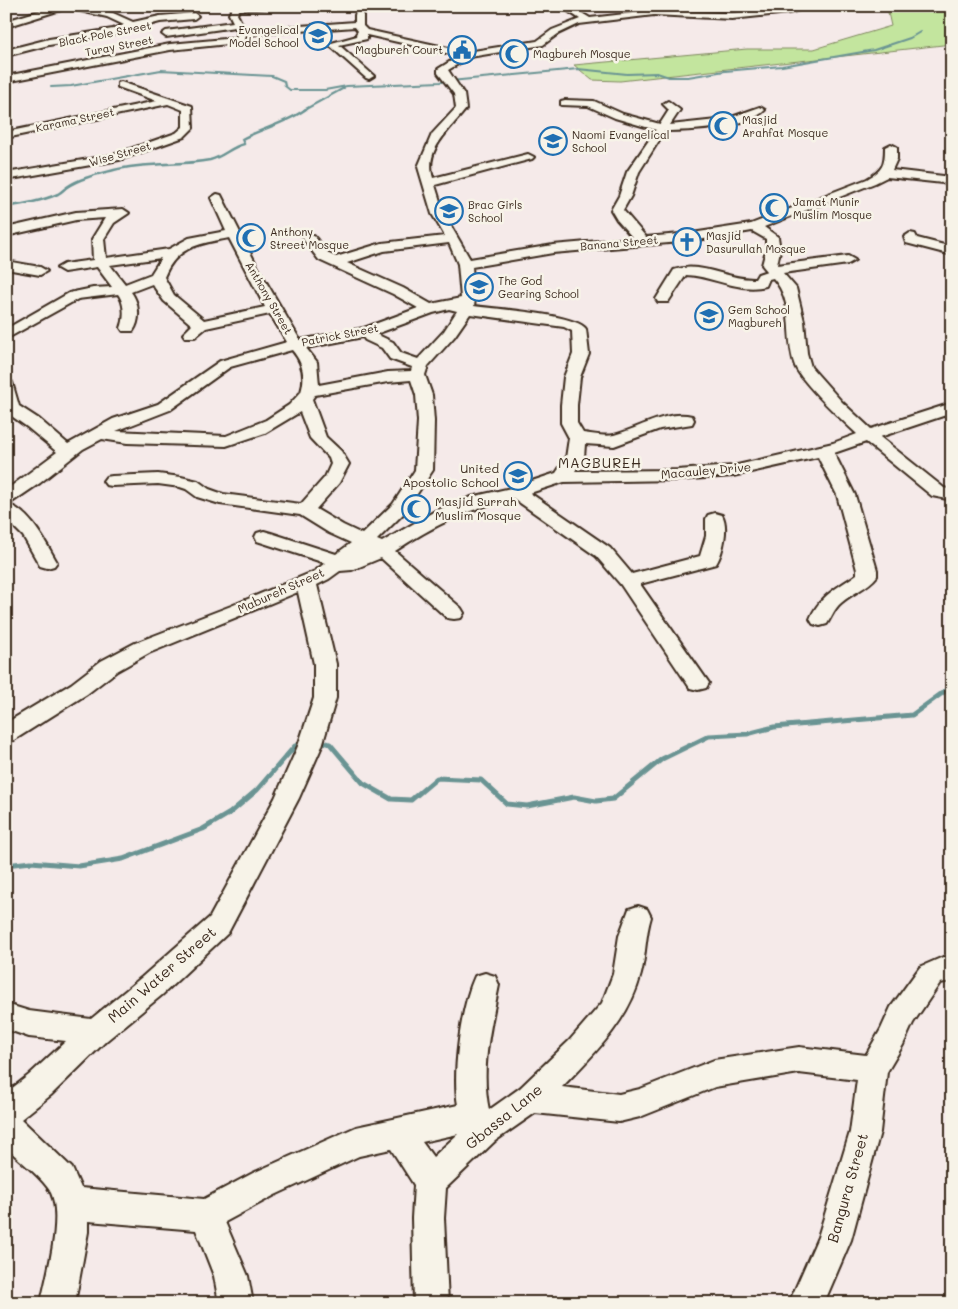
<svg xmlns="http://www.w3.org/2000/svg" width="958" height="1309" font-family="Mali,sans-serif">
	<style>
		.green { fill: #c3e59e; stroke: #7f885e }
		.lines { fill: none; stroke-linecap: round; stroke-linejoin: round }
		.stream-far2 { stroke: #6a9493; stroke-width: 2 }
		.stream-far1 { stroke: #6a9493; stroke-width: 2.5 }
		.stream { stroke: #6a9493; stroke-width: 5 }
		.minor-casing { stroke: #3b2a1e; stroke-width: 4 }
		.minor { fill: #f7f3e8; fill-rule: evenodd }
		.labels { text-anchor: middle; stroke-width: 5; stroke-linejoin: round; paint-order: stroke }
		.far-poi-label { font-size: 11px; fill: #3b2a1e; stroke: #f7f3e8; text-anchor: start }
		.far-street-label { font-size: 11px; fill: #3b2a1e; stroke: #f7f3e8 }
		.poi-label { font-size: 12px; fill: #3b2a1e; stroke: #f7f3e8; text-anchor: end }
		.street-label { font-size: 12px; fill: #3b2a1e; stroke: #f7f3e8 }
		.neighbourhood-label { font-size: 14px; letter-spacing: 1px; fill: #3b2a1e; stroke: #f7f3e8 }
		.near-street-label { font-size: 15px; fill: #3b2a1e; stroke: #f7f3e8 }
	</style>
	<rect width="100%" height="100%" fill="#f5eae9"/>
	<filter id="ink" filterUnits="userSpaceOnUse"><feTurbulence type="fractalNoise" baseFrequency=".02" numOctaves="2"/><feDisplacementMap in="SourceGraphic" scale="10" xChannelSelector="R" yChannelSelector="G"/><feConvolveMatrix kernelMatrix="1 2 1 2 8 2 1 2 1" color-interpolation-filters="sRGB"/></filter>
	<g filter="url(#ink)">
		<polygon class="green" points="879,6 952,6 952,44 620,81 592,80 574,65 747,49 814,49 891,26 887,8"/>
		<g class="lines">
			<g class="stream-far2">
				<polyline points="51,87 71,86 161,70 272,76 284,81 285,86 290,90 325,90 347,86 440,82 578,69 627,74 657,73 669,77 688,77 725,71 782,66 874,50 910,38 920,32"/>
				<polyline points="304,110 344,88"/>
			</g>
			<path class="stream-far1" d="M6,207c18,-3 36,-6 52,-13 4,-2 6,-5 9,-7 13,-9 32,-13 47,-17 32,-8 64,-4 96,-10 13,-3 21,-13 34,-16l-2,-5c21,-11 45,-16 64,-30"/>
			<g class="stream">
				<polyline points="318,740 330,744 363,783 391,799 411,800 437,778 481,780 507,804 527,806 574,797 596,801 613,799 662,759 709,736 747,734 774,727 912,715 952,686"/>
				<polyline points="6,865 31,862 79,866 123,859 203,829 230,813 257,790 295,746 303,743"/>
			</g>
			<defs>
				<g id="minor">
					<polygon points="55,6 81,6 113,13 133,22 160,16 194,13 198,16 194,19 160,22 115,34 49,45 6,56 6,50 49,39 113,29 124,25 107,17 67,8 6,27 6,21"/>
					<path d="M234,6h41l-4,2 -32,2 -2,4 8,16 110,-8v-7l4,-9h8l-4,9v11l4,4 100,22 70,-11 15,-11 28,-11 -20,-13h10l20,12 61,-7 4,-5h8l-3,5 72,2 81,-7 -24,7 -57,6 -78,-4 -75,9 -21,10 -15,11 -73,12 -22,13 16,24 2,15c-16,21 -42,40 -33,69l95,-24 6,3 -2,2 -97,26 9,29 26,45 83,-14 80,-7 -16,-18 -6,-10 8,-14 8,-24 29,-42 -41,-12 -27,-12 -27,-1v-4l4,-1 29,1 29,13 37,10 9,-14 -6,-6 5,-3 12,9 -10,15 56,-6 34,-12 5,3c-17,18 -75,21 -100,21l-26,41 -8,24 -8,14 23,27 46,-4 59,-9 116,-45c16,-9 18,-14 18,-32l6,-3 6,3v12l-5,11 60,7v7l-65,-7 -12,6 -111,44 14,10 2,13 -3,15 71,-9 7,4 -7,4 -65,9 13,15 8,33 3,32 4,14 31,35 29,27 81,-26v10l-72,24 64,51 8,2v10l-20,-4 -66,-54 -32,11 21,42 22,75v6c-9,12 -25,17 -36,27 -7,6 -9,13 -14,21l-7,2 -7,-2 -3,-5c10,-24 28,-31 47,-45v-4l-20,-75 -19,-38 -85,19 -56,4 -113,2 -34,11 80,55 22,26 68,-18 6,-20v-17l2,-4 7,-2 7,2c7,11 1,38 -6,49l-76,20 69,99 -3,5 -8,2 -8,-2 -69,-103 -25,-29 -83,-58c-45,11 -79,27 -118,53l66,57 3,5 -3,5 -7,1 -7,-1 -66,-60 -29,12 -12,1 -11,8 -12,6 19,79v34l-14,48 -23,52 -71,135 -66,62 -56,46 -55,54 -30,24 51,49 9,20 123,11 49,-26 103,-46 102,-22c-6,-32 3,-99 17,-129l10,-3 10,3 4,9c-8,41 -19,82 -10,125l31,-22 49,-47 33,-38 11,-29 6,-38 10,-27 9,-3 9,3 4,8c-6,19 -5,38 -10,57 -12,47 -47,80 -79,113l57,7 21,-5 74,-29 85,-13 67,8 15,-26 10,-22 29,-40 23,-10h9v24l-12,2 -27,40 -10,22 -16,27 -7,60 -29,108 -27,63h-35l29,-66 32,-105 7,-52 -58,-7 -84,14 -75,30 -21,5 -84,-9 -40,28 -49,47 -2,30 4,85h-34l-2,-85 2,-33 -23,-36 -32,7 -84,39 -50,27 23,54 5,27h-34l-5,-27 -18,-46 -108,-9v11l-13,71h-34c5,-27 25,-92 7,-115 -11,-15 -28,-27 -42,-41v-54l23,-18 37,-34 -37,-4 -23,-8v-25l23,7 62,8 51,-42 68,-60 65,-119 23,-52 16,-48v-34l-16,-72 -149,61 -32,18 -30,23 -73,46 -8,2v-19l65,-39 30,-23 34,-18 96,-37 84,-35 10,-8 -68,-22 -2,-4 2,-4 7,-2 7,2 65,21 15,-11 -22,-10 -29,-18 -80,-11 -23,-7 -11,-8 -6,-2 -22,-3 -46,2 -6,-1 -3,-4 3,-4 6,-1 46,-2 23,3 17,4 11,8 14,5 78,10 24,-27 6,-13 -2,-6 -19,-20 -10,-26 -35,21 -39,13 -99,-3 -25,-4 -19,10 -43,34 -28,19 -6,1v-13l51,-38 -30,-25 -21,-15v-32l6,2 7,24 20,13 29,25 45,-25 45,-15 62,-43 67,-19 -17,-28 -64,14 -11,9h-10l-2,-3 9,-9 -28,-24 -12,-17 -21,8c8,10 10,28 2,39h-10l-2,-3c4,-10 4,-25 -3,-34l-40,5 -72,40v-10l63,-36 24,-5 19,-1 -15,-20 -33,5 -7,-4 7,-4 29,-4 -1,-21 13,-21 -29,2 -70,16v-8l70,-16 47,-3 6,4 -15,10 -10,16 2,19 63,-9 20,-11 37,-7 -15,-33 6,-4 4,1 37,73 42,72 64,-12 54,-20 -25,-14 -74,-34 -16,-21 1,-3h10l15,18 7,3 46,-14 63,-7 -13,-22 -14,-47 14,-33 24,-26 -2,-14 -16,-21v-4l21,-13 -92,-21v4l-28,6 35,31 -5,3 -3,-1 -38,-34 29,-8 -1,-2 2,-3 -3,-4 -109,8 -1,5 -7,3 -68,7 -164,32v-6l164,-32 66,-6 2,-5 -3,-6 -69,10 -4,-3 4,-3 67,-9 -4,-8zM752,231l14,8v11l-4,15 5,6 -9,3 -3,5c-28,1 -53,-18 -81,-9l-18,29 2,3h10l18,-27c27,1 53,18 80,11l3,-7 4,-1c23,26 11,58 22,88 7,17 47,54 62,68l-24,9 -100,23 -56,4 -102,1 9,-13 1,-14 29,2 46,-17 32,-5 2,-4 -2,-4c-27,-6 -53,13 -78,19 -9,2 -22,-1 -31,-2l-6,-10v-18l3,-28 9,-23 -3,-25c-10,-15 -91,-20 -112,-23l1,-6 -3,-33 81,-14 139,-12zM229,238l36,69 -61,13 -30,-25 -10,-18c13,-31 35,-33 65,-39zM449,243l9,21 3,34 -30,6 -28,-16 -56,-25 37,-12zM161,258l-10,16 -26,10 -15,-19zM449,309l8,2 -13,20 -26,28 -17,-6 -8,-11 -17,-8 57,-21zM470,314l94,13 8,4 1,23 -9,23 -3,28v18l8,15 -3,20 -10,15 -45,15 -40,9 -36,14 -53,31 -5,-2 28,-28 28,-42 1,-49 -2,-26 -7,-20 3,-9 26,-29zM363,337l2,3 17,8 8,11 22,8 -1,4 -23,1 -69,13 -2,-23 -11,-14zM292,350c11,13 14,26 9,42l-12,13 -23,15 -40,16 -110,-5 54,-21 60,-43zM411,380l5,15 2,26 -3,49 -22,34 -31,30 -19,-9 -27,-16 23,-26 10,-19 -8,-13 -15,-14 -14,-38 3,-4 73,-13zM458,1134l-25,23 -11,-15z"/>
					<polygon points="121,82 192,106 193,128 184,137 119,160 6,180 6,173 113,155 176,133 183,127 183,110 168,104 6,138 6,132 157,101 118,87 118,83"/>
					<polygon points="910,233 915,234 917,238 952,247 952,255 906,243 904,237"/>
					<polygon points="6,261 40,267 47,271 40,275 6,269"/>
					<path d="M6,504c23,5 40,39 51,58l-3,4 -7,2 -7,-2 -17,-30 -17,-17z"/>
				</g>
			</defs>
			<use href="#minor" class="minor-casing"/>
			<use href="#minor" class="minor"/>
		</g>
	</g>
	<defs>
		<symbol id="school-ring" viewBox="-11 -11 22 22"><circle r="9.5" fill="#f7f3e8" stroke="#1f6fb2" stroke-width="1.5"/><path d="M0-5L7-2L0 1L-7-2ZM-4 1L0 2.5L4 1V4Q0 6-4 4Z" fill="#1f6fb2"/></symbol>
		<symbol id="civic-ring" viewBox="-11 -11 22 22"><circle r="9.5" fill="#f7f3e8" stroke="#1f6fb2" stroke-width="1.5"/><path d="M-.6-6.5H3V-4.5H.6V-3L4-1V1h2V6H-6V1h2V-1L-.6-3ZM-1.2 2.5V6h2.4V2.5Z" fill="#1f6fb2"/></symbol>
		<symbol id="mosque-ring" viewBox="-11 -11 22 22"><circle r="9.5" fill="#f7f3e8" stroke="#1f6fb2" stroke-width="1.5"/><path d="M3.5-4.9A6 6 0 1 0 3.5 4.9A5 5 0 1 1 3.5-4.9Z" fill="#1f6fb2"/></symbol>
		<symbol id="church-ring" viewBox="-11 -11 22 22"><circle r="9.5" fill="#f7f3e8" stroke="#1f6fb2" stroke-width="1.5"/><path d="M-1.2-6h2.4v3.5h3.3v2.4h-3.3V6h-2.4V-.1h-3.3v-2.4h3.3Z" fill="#1f6fb2"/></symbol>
	</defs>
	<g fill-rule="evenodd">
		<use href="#school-ring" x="302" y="20" width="32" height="32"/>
		<use href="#civic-ring" x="446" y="34" width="32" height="32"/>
		<use href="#mosque-ring" x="498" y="38" width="32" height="32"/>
		<use href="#mosque-ring" x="707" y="110" width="32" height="32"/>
		<use href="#school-ring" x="537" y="125" width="32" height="32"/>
		<use href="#mosque-ring" x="758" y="192" width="32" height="32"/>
		<use href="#school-ring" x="433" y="195" width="32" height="32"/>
		<use href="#mosque-ring" x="235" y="222" width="32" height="32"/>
		<use href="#church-ring" x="671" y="226" width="32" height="32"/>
		<use href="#school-ring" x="463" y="271" width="32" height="32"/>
		<use href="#school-ring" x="693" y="300" width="32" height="32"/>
		<use href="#school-ring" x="502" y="460" width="32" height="32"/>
		<use href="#mosque-ring" x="400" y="493" width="32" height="32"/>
	</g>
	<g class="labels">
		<g class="far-poi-label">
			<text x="299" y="34" text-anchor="end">Evangelical<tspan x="299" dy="13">Model School</tspan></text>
			<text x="443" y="54" text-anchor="end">Magbureh Court</text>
			<text x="533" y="58">Magbureh Mosque</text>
			<text x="742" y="124">Masjid<tspan x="742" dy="13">Arahfat Mosque</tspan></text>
			<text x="572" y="139">Naomi Evangelical<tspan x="572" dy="13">School</tspan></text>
			<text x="793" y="206">Jamat Munir<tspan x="793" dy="13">Muslim Mosque</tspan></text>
			<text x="468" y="209">Brac Girls<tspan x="468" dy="13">School</tspan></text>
			<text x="270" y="236">Anthony<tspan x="270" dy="13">Street Mosque</tspan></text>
			<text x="706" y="240">Masjid<tspan x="706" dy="13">Dasurullah Mosque</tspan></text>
			<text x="498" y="285">The God<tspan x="498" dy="13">Gearing School</tspan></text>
			<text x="728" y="314">Gem School<tspan x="728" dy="13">Magbureh</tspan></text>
		</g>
		<g class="far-street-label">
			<text transform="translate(105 34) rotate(-11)" y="4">Black Pole Street</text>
			<text transform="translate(119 46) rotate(-11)" y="4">Turay Street</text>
			<text transform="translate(75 120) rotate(-12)" y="4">Karama Street</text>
			<text transform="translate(120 154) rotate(-16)" y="4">Wise Street</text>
			<text transform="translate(619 243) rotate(-5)" y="4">Banana Street</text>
			<text transform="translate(269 298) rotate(60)" y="4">Anthony Street</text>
			<text transform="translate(340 335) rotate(-11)" y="4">Patrick Street</text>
		</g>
		<g class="poi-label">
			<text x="499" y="473">United<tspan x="499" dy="14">Apostolic School</tspan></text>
			<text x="435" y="506" text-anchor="start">Masjid Surrah<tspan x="435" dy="14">Muslim Mosque</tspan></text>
		</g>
		<g class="street-label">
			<text transform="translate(706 471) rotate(-5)" y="4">Macauley Drive</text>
			<text transform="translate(281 591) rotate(-24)" y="4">Mabureh Street</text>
		</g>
		<g class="neighbourhood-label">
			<text x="600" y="468">MAGBUREH</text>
		</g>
		<g class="near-street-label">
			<text transform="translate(162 975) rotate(-41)" y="5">Main Water Street</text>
			<text transform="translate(504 1117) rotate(-39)" y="5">Gbassa Lane</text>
			<text transform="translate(848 1188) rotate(-74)" y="5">Bangura Street</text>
		</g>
	</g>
	<rect width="958" height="1309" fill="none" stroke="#f7f3e8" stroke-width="25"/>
	<rect x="12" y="12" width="933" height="1284" fill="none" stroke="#3b2a1e" stroke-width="2" filter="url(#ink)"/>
</svg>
